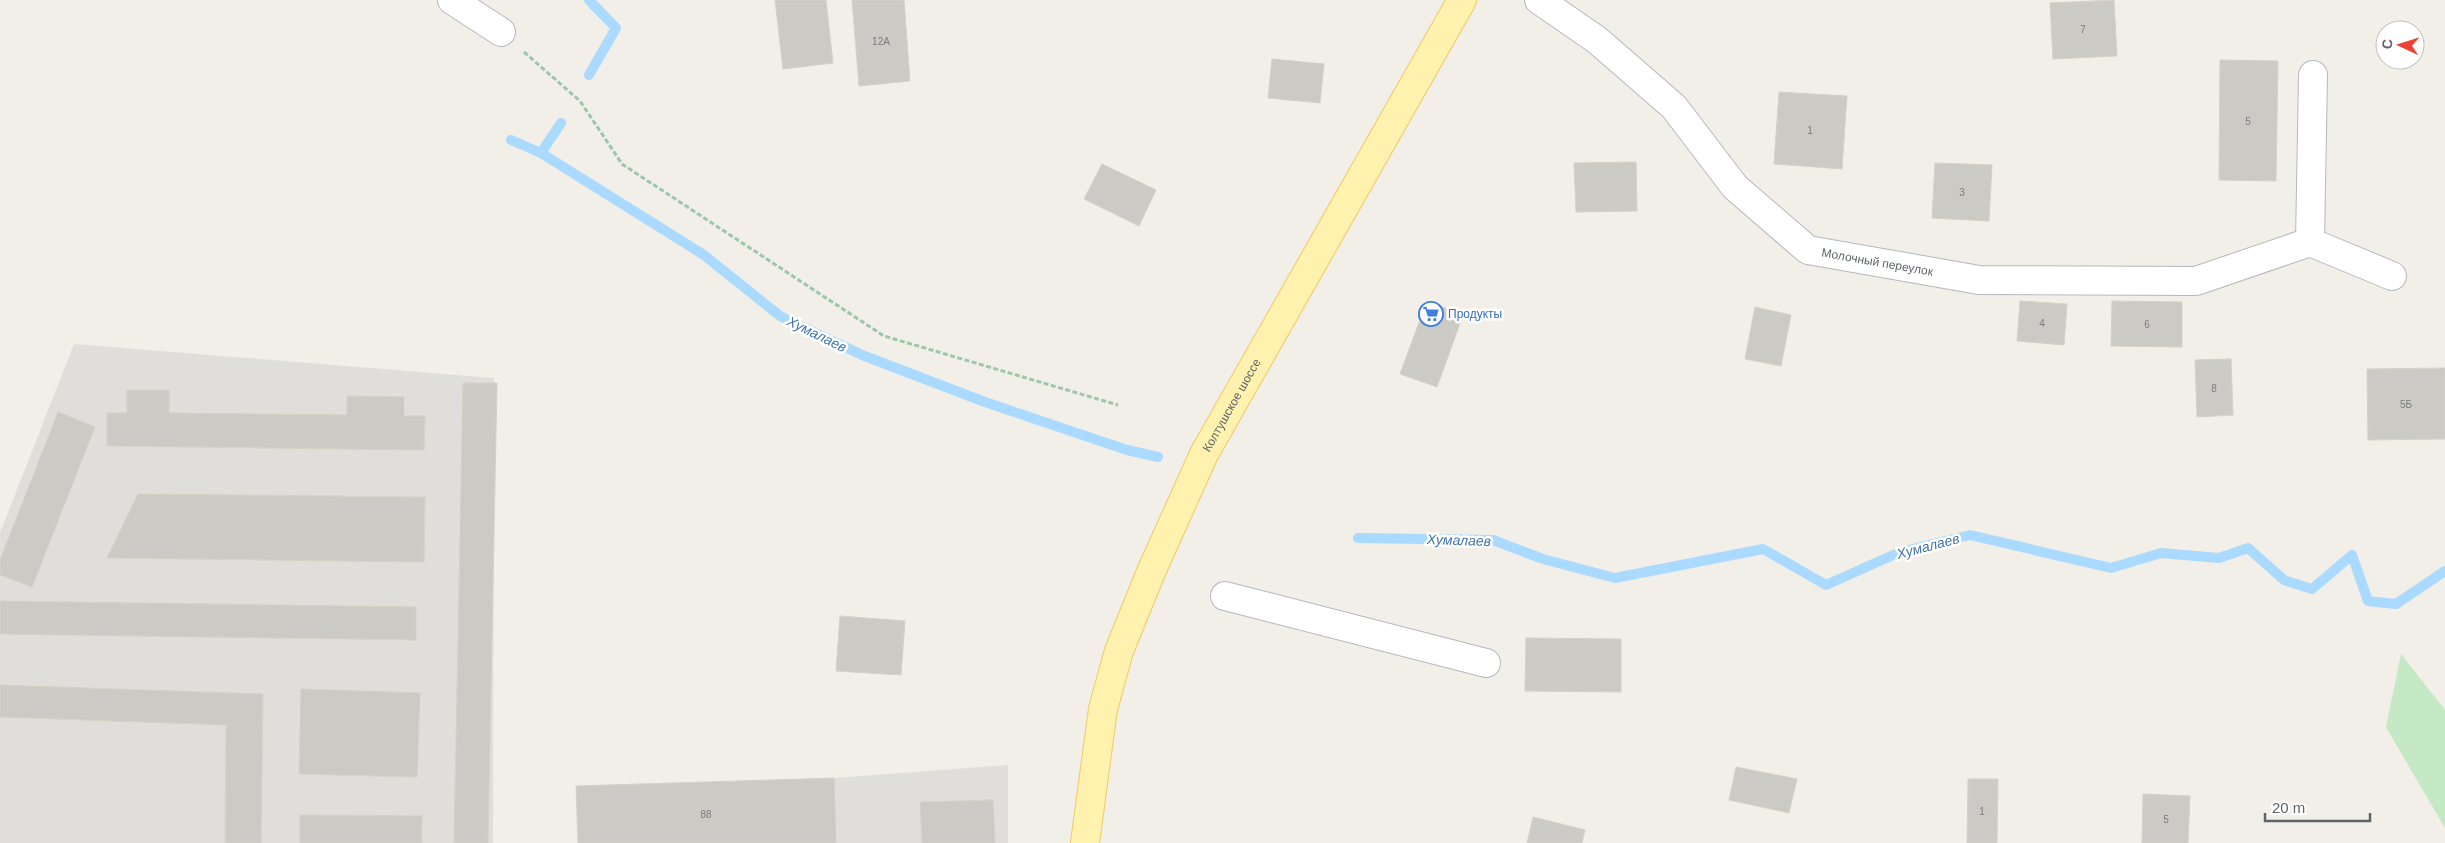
<svg xmlns="http://www.w3.org/2000/svg" width="2445" height="843" font-family="Arial,sans-serif">
	<style>
		.industrial { fill: #e0deda }
		.green { fill: #c5e8c5 }
		.lines { fill: none; stroke-linecap: round; stroke-linejoin: round }
		.stream { stroke: #aadaff; stroke-width: 10 }
		.building { fill: #cccac5; stroke: #d6d1c6 }
		.minor-casing { stroke: #b5b8bc; stroke-width: 30 }
		.major-casing { stroke: #f2c960; stroke-width: 30 }
		.path { stroke: #9cc7a9; stroke-width: 3; stroke-dasharray: 5 2.5; stroke-linecap: butt }
		.minor { stroke: #fff; stroke-width: 28 }
		.major { stroke: #fff2af; stroke-width: 28 }
		.labels { text-anchor: middle; stroke-width: 5; stroke-linejoin: round; paint-order: stroke }
		.number-label { font-size: 10px; fill: #7a7d7f }
		.street-label { font-size: 12px; fill: #5f6368; stroke: #fff }
		.shop-label { font-size: 12px; fill: #366cbe; stroke: #fff; text-anchor: start }
		.water-label { font-size: 14px; font-style: italic; fill: #4174aa; stroke: #fff }
	</style>
	<rect width="100%" height="100%" fill="#f1efe8"/>
	<g class="industrial">
		<polygon points="74,344 494,378 493,843 0,843 0,533"/>
		<polygon points="1008,765 1008,843 578,843 576,786 834,778"/>
	</g>
	<polygon class="green" points="2401,654 2445,710 2445,828 2386,727"/>
	<g class="lines">
		<g class="stream">
			<polyline points="589,0 616,28 589,75"/>
			<polyline points="511,140 541,153 704,255 780,316 862,355 985,402 1127,450 1158,457"/>
			<polyline points="541,153 561,123"/>
			<polyline points="1358,538 1493,540 1543,559 1615,578 1763,549 1826,585 1900,552 1970,535 2111,568 2161,553 2219,558 2248,548 2284,580 2312,589 2352,555 2368,601 2396,604 2445,571"/>
		</g>
	</g>
	<g class="building">
		<polygon points="775,0 826,0 833,63 783,69"/>
		<polygon points="852,0 904,0 910,81 859,86"/>
		<polygon points="2114,0 2117,56 2053,59 2050,3"/>
		<polygon points="1272,59 1324,64 1320,103 1268,98"/>
		<polygon points="2220,60 2278,61 2276,181 2219,180"/>
		<polygon points="1779,92 1847,96 1842,169 1774,164"/>
		<polygon points="1636,162 1637,211 1576,212 1574,163"/>
		<polygon points="1935,163 1992,165 1989,221 1932,218"/>
		<polygon points="1102,164 1156,190 1139,226 1084,199"/>
		<polygon points="1427,301 1463,315 1437,387 1400,374"/>
		<polygon points="2020,301 2067,304 2064,345 2017,341"/>
		<polygon points="2112,301 2182,302 2182,347 2111,346"/>
		<polygon points="1755,307 1791,315 1781,366 1745,359"/>
		<polygon points="2231,359 2233,415 2197,417 2195,360"/>
		<polygon points="2445,368 2445,439 2368,440 2367,369"/>
		<polygon points="463,383 497,383 488,843 454,843"/>
		<polygon points="127,390 169,390 169,413 347,415 347,396 404,397 404,416 425,416 424,450 107,446 107,413 127,413"/>
		<polygon points="58,412 95,427 32,587 0,575 0,560"/>
		<polygon points="138,494 425,497 424,562 107,558"/>
		<polygon points="0,601 416,607 416,640 0,634"/>
		<polygon points="840,616 905,621 901,675 836,671"/>
		<polygon points="1526,638 1621,639 1621,692 1525,691"/>
		<polygon points="0,685 263,694 261,843 225,843 226,725 0,717"/>
		<polygon points="301,689 420,693 417,777 299,774"/>
		<polygon points="1736,767 1797,779 1789,813 1729,800"/>
		<polygon points="834,778 836,843 578,843 576,786"/>
		<polygon points="1968,779 1998,779 1997,843 1967,843"/>
		<polygon points="2143,794 2190,796 2188,843 2142,843"/>
		<polygon points="993,800 995,843 922,843 920,802"/>
		<polygon points="300,815 422,816 422,843 300,843"/>
		<polygon points="1533,817 1585,830 1582,843 1527,843"/>
	</g>
	<g class="lines">
		<defs>
			<g id="minor">
				<polyline points="452,0 501,32"/>
				<path id="s1" d="M1539,0l58,40 77,67 61,80 73,63 171,30 217,1 114,-39"/>
				<polyline points="2310,242 2313,75"/>
				<polyline points="2310,242 2392,276"/>
				<polyline points="1225,596 1486,663"/>
			</g>
			<g id="major">
				<path id="s2" d="M1085,843l18,-134 16,-58 32,-79 53,-118 258,-454"/>
			</g>
		</defs>
		<use href="#minor" class="minor-casing"/>
		<use href="#major" class="major-casing"/>
		<polyline class="path" points="524,52 580,101 622,164 884,336 1118,405"/>
		<use href="#minor" class="minor"/>
		<use href="#major" class="major"/>
	</g>
	<defs>
		<symbol id="supermarket-ring" viewBox="-11 -11 22 22"><circle r="9.5" fill="#fff" stroke="#3f7fe0" stroke-width="1.5"/><path d="M-6-5.5h2.5l.6 2H6L4.5 2H-2.5L-4.4-4H-6ZM-1.5 3.2a1.3 1.3 0 1 0 .1 0ZM3 3.2a1.3 1.3 0 1 0 .1 0Z" fill="#3f7fe0"/></symbol>
	</defs>
	<g fill-rule="evenodd">
		<use href="#supermarket-ring" x="1417" y="300" width="28" height="28"/>
	</g>
	<g class="labels">
		<g class="number-label">
			<text x="2083" y="33">7</text>
			<text x="881" y="45">12А</text>
			<text x="2248" y="125">5</text>
			<text x="1810" y="134">1</text>
			<text x="1962" y="196">3</text>
			<text x="2042" y="327">4</text>
			<text x="2147" y="328">6</text>
			<text x="2214" y="392">8</text>
			<text x="2406" y="408">5Б</text>
			<text x="1982" y="815">1</text>
			<text x="706" y="818">88</text>
			<text x="2166" y="823">5</text>
		</g>
		<g class="street-label">
			<text dy="4" stroke="none"><textPath href="#s1" startOffset="440">Молочный переулок</textPath></text>
			<text dy="4" stroke="none"><textPath href="#s2" startOffset="466">Колтушское шоссе</textPath></text>
		</g>
		<g class="shop-label">
			<text x="1448" y="318">Продукты</text>
		</g>
		<g class="water-label">
			<text transform="translate(817 334) rotate(26)" y="5">Хумалаев</text>
			<text transform="translate(1459 540) rotate(2)" y="5">Хумалаев</text>
			<text transform="translate(1928 546) rotate(-15)" y="5">Хумалаев</text>
		</g>
	</g>
	<g transform="translate(2400 45) rotate(274)"><circle r="24" fill="#ffffff" stroke="#bfc1c3"/>
	<path d="M0-4L9 19L0 12L-9 19Z" fill="#ea4335"/>
	<text y="-8" font-size="14" font-weight="bold" text-anchor="middle" fill="#5f6368">С</text>
	</g>
	<path d="M2265 813v8h105v-8" fill="none" stroke="#5f6368" stroke-width="2.5"/>
	<text x="2272" y="813" font-size="15" fill="#5f6368" stroke="#ffffff" stroke-width="4" paint-order="stroke">20 m</text>
</svg>
